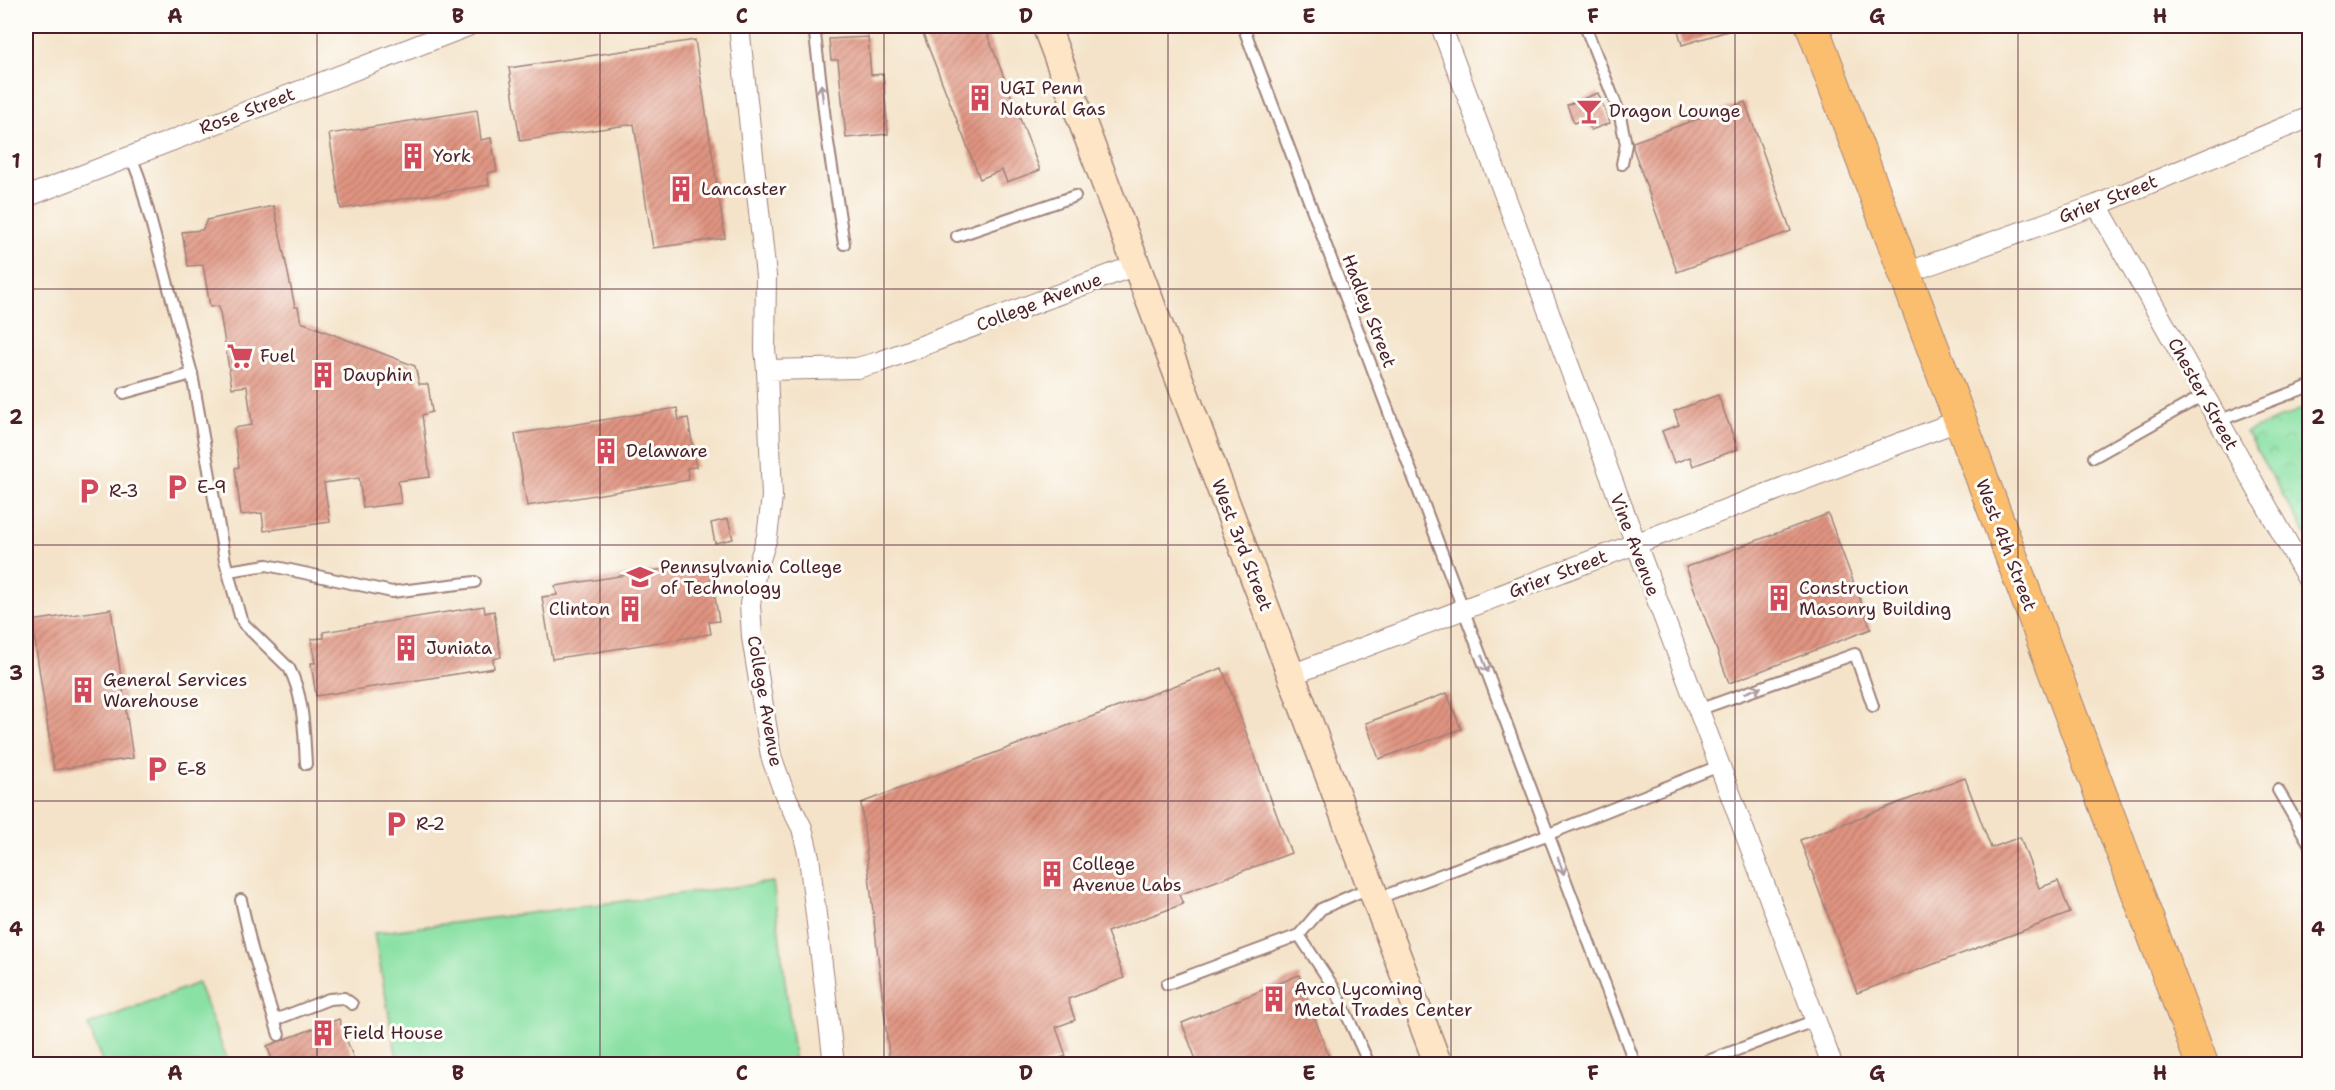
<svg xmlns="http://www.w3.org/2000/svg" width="2335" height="1090" font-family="'Shantell Sans',sans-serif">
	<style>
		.park { fill: url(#park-crowns); stroke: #6a8068; stroke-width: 1.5 }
		.pitch { fill: #8ae1a4; stroke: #6a8068; stroke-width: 1.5 }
		.building { fill: url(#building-hatch) }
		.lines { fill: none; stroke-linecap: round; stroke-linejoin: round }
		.service-casing { stroke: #9f817a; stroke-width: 14 }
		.minor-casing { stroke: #9f817a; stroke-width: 22 }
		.secondary-casing { stroke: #9f817a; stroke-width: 30 }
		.primary-casing { stroke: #9f817a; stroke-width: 34 }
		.service { stroke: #fff; stroke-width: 10 }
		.minor { stroke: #fff; stroke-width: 20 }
		.secondary { stroke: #fde5c5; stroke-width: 27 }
		.primary { stroke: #fbbd6e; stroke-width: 32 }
		.oneway { stroke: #ae9aa0 }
		.grid { fill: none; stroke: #4a1f2b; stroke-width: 1.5; stroke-opacity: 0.55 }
		.labels { text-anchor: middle; stroke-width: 6; stroke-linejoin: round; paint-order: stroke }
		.poi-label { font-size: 18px; fill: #4a1f2b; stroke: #fdfcf7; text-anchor: start }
		.street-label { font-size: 18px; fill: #4a1f2b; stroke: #fdfcf7 }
		.neatline { fill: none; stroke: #4a1f2b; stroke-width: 2 }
		.grid-label { font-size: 20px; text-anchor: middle; font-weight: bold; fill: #4a1f2b }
	</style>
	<defs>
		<pattern id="park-crowns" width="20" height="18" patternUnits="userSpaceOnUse" patternTransform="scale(1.5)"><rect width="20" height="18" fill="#8ae1a4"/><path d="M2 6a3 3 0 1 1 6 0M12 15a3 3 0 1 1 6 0" fill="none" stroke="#79c18d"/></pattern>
		<pattern id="building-hatch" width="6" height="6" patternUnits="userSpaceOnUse" patternTransform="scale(1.5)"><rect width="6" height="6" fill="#e09481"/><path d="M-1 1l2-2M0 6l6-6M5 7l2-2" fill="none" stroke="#b8786a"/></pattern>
	</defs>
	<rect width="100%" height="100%" fill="#fdfcf7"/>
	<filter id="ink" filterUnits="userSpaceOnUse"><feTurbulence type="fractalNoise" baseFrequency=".0167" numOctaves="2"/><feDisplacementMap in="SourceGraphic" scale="12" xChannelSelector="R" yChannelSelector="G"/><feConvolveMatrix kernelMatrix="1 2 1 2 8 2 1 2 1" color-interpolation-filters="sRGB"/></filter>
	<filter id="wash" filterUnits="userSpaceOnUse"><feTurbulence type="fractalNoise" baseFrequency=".008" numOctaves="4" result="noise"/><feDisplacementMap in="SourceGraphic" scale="24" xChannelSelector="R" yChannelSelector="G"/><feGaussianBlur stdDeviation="1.35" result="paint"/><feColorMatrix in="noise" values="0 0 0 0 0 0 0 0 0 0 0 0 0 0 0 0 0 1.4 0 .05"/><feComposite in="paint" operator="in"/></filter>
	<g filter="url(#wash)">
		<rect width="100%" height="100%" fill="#f4e3c9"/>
		<!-- park -->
		<path class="park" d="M 2309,406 L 2309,540 L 2246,432 Z"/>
		<!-- pitch -->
		<g class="pitch">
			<path d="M 773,882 L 795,1064 L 398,1064 L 374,933 Z"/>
			<path d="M 198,983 L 229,1064 L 103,1064 L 88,1025 Z"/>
		</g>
		<g id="blocks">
			<!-- building -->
			<g class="building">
				<path d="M 920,26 L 984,26 L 1040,170 L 1007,182 L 1002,170 L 980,179 Z"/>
				<path d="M 1677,26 L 1730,26 L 1731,30 L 1682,45 Z"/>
				<path d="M 868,37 L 871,75 L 883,74 L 888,134 L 846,138 L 838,60 L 831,60 L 829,39 Z"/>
				<path d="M 695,40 L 725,238 L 653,248 L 634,124 L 520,141 L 509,68 Z"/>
				<path d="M 1598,93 L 1610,123 L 1591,130 L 1586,118 L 1574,123 L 1567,105 Z"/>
				<path d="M 1745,102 L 1791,231 L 1677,272 L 1633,148 L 1633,142 Z"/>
				<path d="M 477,110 L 481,140 L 491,138 L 497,171 L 487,173 L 489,185 L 341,209 L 329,134 Z"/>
				<path d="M 274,206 L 295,307 L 298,307 L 301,322 L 415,366 L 419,384 L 428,384 L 432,412 L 422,415 L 430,477 L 398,481 L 401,503 L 363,508 L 359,478 L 324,483 L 330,522 L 264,531 L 262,513 L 241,515 L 235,468 L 239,467 L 234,428 L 252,425 L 247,386 L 232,388 L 219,306 L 210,307 L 203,265 L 188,266 L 182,232 L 202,230 L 207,220 Z"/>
				<path d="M 1718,395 L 1738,449 L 1693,466 L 1690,457 L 1674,463 L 1662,431 L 1679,425 L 1674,411 Z"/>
				<path d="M 677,408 L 679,420 L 688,418 L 696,467 L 687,468 L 689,480 L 527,506 L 515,434 Z"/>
				<path d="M 1828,514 L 1871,629 L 1729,683 L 1686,567 Z"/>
				<path d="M 728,519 L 733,539 L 715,543 L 711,523 Z"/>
				<path d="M 709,562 L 719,621 L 709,622 L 711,634 L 552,659 L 542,597 L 557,595 L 555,586 Z"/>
				<path d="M 484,606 L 485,613 L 494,611 L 501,657 L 493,659 L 494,668 L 316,696 L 311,663 L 315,663 L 311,639 L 324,638 L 323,632 Z"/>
				<path d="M 111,609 L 133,758 L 54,770 L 32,621 Z"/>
				<path d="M 1222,668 L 1291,853 L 1179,895 L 1183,904 L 1107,932 L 1124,978 L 1068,999 L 1075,1020 L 1056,1027 L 1066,1056 L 1042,1065 L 890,1065 L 861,803 Z"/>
				<path d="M 1447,693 L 1461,729 L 1379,759 L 1366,723 Z"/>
				<path d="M 1965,778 L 1991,848 L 2020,837 L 2039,888 L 2058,881 L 2070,913 L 1857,993 L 1800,840 Z"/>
				<path d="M 1299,975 L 1332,1065 L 1198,1065 L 1182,1023 Z"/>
				<path d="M 339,1019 L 356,1065 L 274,1065 L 267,1046 Z"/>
			</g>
		</g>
	</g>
	<g filter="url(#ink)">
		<use href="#blocks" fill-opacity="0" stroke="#9f817a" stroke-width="1.5"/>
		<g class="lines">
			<!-- service casing -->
			<g class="service-casing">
				<g id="service">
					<path d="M 814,26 L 827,136 L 844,244"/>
					<path d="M 1243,26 L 1635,1064"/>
					<path d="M 1585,26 L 1619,112 L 1626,144 L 1622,164"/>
					<path d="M 131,156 L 139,177 L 192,374 L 225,561 L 240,616 L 244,624 L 289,668 C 304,696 304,732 306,764"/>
					<path d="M 957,236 L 1075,196"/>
					<path d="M 124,393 L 192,374"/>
					<path d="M 2218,421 L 2310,386"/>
					<path d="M 2094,457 L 2204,395"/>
					<path d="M 228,571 L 267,565 L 392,592 L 475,582"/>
					<path d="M 1698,710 L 1855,654 L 1873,706"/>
					<path d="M 2278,790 L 2310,845"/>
					<path d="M 1376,899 L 1549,834 L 1719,766"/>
					<path d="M 241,900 L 252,949 L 279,1035"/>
					<path d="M 1299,935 L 1336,991 L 1369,1064"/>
					<path d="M 1167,984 L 1299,935 L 1321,909 L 1371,887"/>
					<path d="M 275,1020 L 329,999 L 344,998 L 352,1004"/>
					<path d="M 1700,1064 L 1816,1020"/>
				</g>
			</g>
			<!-- minor casing -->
			<g class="minor-casing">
				<g id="minor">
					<path d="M 739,26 L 766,276 L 765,349 L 767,370"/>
					<path d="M 1441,26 L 1832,1064"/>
					<path d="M 26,197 L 468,26"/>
					<path d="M 2097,205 L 2310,583"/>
					<path d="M 1903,274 L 2097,205 L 2310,117"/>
					<path d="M 1291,675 L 1958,421"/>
					<path d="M 834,1064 L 809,857 L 802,828 L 785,795 L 771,756 L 752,637 L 750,604 L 755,575 L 767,537 L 772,497 L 767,370 L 857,368 L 879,362 L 1136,265"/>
				</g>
			</g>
			<!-- secondary casing -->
			<g class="secondary-casing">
				<path id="secondary" d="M 1046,26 L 1438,1064"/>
			</g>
			<!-- primary casing -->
			<g class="primary-casing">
				<path id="primary" d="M 1812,26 L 2202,1064"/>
			</g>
			<!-- service -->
			<use href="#service" class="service"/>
			<!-- minor -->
			<use href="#minor" class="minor"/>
			<!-- secondary -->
			<use href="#secondary" class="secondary"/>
			<!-- primary -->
			<use href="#primary" class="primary"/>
		</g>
		<!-- one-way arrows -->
		<defs><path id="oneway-shaft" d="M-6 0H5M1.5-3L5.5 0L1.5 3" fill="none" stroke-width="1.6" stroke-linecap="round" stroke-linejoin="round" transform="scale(1.5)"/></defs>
		<g class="oneway">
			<use href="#oneway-shaft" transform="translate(822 93) rotate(-97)"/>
			<use href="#oneway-shaft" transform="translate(1485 664) rotate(69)"/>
			<use href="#oneway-shaft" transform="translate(1753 690) rotate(-20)"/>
			<use href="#oneway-shaft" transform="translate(1561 866) rotate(70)"/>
		</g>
	</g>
	<!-- grid -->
	<path class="grid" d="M 317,26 L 317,1064M 600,26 L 600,1064M 884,26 L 884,1064M 1168,26 L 1168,1064M 1451,26 L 1451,1064M 1735,26 L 1735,1064M 2018,26 L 2018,1064M 26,289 L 2310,289M 26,545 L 2310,545M 26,801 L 2310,801"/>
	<!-- icons -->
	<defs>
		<g id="building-bare" transform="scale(2.07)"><path d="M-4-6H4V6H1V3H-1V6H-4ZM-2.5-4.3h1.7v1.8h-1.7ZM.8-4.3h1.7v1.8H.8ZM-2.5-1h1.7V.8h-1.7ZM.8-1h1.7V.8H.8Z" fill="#d1495b" stroke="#fdfcf7" stroke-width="2.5" paint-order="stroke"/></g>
		<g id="bar-bare" transform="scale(2.07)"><path d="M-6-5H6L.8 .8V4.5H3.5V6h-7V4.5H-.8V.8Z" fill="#d1495b" stroke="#fdfcf7" stroke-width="2.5" paint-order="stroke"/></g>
		<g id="supermarket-bare" transform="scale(2.07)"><path d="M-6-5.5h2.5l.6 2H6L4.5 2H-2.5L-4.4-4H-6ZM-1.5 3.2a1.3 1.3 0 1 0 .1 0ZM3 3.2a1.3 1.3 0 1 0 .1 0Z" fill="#d1495b" stroke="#fdfcf7" stroke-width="2.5" paint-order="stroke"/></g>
		<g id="parking-bare" transform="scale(2.07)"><path d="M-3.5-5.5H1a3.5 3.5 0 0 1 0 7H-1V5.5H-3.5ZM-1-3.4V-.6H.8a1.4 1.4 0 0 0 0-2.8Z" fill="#d1495b" stroke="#fdfcf7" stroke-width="2.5" paint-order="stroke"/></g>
		<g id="university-bare" transform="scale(2.07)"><path d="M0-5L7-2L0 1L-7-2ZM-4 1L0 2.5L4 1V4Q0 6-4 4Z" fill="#d1495b" stroke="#fdfcf7" stroke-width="2.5" paint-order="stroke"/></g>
	</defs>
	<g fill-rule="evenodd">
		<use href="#building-bare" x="980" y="98"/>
		<use href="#bar-bare" x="1589" y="111"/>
		<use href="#building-bare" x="413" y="156"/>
		<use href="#building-bare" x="681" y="189"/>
		<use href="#supermarket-bare" x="240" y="356"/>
		<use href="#building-bare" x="323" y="375"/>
		<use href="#building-bare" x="606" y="451"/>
		<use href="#parking-bare" x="177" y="487"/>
		<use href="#parking-bare" x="89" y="491"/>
		<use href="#university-bare" x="640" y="577"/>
		<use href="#building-bare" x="1779" y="598"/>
		<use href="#building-bare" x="630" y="609"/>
		<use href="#building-bare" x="406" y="648"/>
		<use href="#building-bare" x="83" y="690"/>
		<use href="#parking-bare" x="157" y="769"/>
		<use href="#parking-bare" x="396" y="824"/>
		<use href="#building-bare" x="1052" y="874"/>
		<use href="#building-bare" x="1274" y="999"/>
		<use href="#building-bare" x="323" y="1033"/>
	</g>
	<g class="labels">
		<!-- poi labels -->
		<g class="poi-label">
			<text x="1000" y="94">UGI Penn<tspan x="1000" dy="21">Natural Gas</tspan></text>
			<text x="1609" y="117">Dragon Lounge</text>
			<text x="433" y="162">York</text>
			<text x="701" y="195">Lancaster</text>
			<text x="260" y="362">Fuel</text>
			<text x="343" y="381">Dauphin</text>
			<text x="626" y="457">Delaware</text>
			<text x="197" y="493">E-9</text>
			<text x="109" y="497">R-3</text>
			<text x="660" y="573">Pennsylvania College<tspan x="660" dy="21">of Technology</tspan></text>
			<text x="1799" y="594">Construction<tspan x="1799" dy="21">Masonry Building</tspan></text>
			<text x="610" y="615" text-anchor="end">Clinton</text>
			<text x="426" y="654">Juniata</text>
			<text x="103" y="686">General Services<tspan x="103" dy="21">Warehouse</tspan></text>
			<text x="177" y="775">E-8</text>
			<text x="416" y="830">R-2</text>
			<text x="1072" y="870">College<tspan x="1072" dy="21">Avenue Labs</tspan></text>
			<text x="1294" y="995">Avco Lycoming<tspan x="1294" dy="21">Metal Trades Center</tspan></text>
			<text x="343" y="1039">Field House</text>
		</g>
		<!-- street labels -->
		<g class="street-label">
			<text transform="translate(247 111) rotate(-21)" y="6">Rose Street</text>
			<text transform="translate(2108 199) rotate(-21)" y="6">Grier Street</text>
			<text transform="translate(1039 302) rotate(-21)" y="6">College Avenue</text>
			<text transform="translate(1369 311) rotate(69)" y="6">Hadley Street</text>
			<text transform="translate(2203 394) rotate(61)" y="6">Chester Street</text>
			<text transform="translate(1242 545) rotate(69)" y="6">West 3rd Street</text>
			<text transform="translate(1635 545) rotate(69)" y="6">Vine Avenue</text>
			<text transform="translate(2006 545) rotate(69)" y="6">West 4th Street</text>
			<text transform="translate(1558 574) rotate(-21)" y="6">Grier Street</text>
			<text transform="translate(765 701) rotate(80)" y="6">College Avenue</text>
		</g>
	</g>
	<!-- margin -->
	<rect width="2335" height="1090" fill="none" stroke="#fdfcf7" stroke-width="66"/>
	<rect x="33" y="33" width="2269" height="1024" class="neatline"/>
	<g class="grid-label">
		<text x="175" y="23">A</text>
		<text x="458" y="23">B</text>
		<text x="742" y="23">C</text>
		<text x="1026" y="23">D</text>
		<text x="1309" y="23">E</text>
		<text x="1593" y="23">F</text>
		<text x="1877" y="23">G</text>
		<text x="2160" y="23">H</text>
		<text x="16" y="168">1</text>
		<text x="2318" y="168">1</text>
		<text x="16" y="424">2</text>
		<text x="2318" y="424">2</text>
		<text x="16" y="680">3</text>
		<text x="2318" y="680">3</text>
		<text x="16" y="936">4</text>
		<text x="2318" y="936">4</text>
		<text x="175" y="1080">A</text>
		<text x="458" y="1080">B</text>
		<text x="742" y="1080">C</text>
		<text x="1026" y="1080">D</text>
		<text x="1309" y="1080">E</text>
		<text x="1593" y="1080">F</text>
		<text x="1877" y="1080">G</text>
		<text x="2160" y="1080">H</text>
	</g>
</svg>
